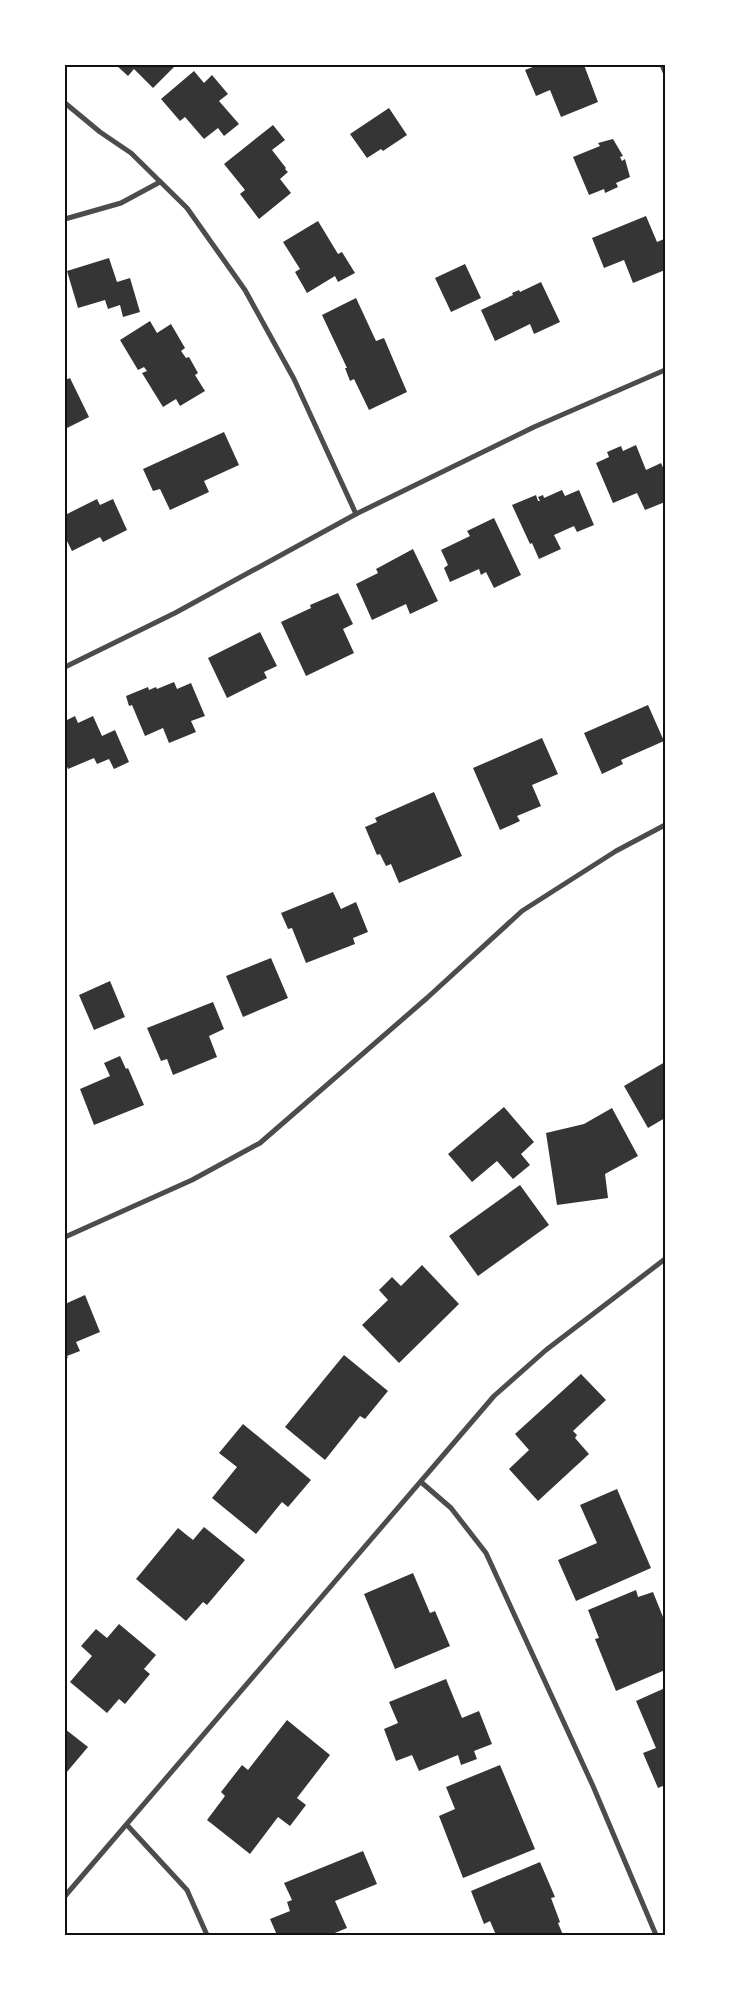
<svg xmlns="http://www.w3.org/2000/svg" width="730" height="2000" font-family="Spectral,serif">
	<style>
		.building { fill: #353535 }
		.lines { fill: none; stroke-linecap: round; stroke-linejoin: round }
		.minor { stroke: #4c4c4c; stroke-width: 5 }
		.neatline { fill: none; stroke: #111; stroke-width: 2 }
	</style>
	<rect width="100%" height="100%" fill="#fff"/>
	<!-- building -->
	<g class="building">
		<path d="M 116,65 L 176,65 L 153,88 L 134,69 L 128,76 Z"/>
		<path d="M 538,65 L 584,65 L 598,102 L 561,117 L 550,90 L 536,96 L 525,70 Z"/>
		<path d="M 194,71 L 204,83 L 212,75 L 228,94 L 219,101 L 239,124 L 224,136 L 218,128 L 204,139 L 185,117 L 180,121 L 161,99 Z"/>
		<path d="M 389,108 L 407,135 L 383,151 L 381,149 L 367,158 L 350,134 Z"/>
		<path d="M 273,125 L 285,140 L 272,150 L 286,168 L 285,169 L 288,172 L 280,179 L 291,193 L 259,219 L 240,194 L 245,190 L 224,164 Z"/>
		<path d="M 613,139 L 623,156 L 620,157 L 622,161 L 625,159 L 630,177 L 616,183 L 618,187 L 605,193 L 604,189 L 589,195 L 573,157 L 600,146 L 598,143 Z"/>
		<path d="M 646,216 L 657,242 L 664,239 L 665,241 L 665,255 L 663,256 L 665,270 L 633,283 L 624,260 L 604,268 L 592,238 Z"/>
		<path d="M 318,221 L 338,254 L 342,252 L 355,273 L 338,282 L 335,276 L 307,293 L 295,272 L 300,269 L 283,242 Z"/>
		<path d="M 109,258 L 117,282 L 130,278 L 140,312 L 123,317 L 120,305 L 108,309 L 105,300 L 78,308 L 67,271 Z"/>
		<path d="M 465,264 L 481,298 L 451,312 L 435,278 Z"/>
		<path d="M 541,282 L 560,322 L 534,334 L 530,324 L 495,341 L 481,310 L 513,295 L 512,293 L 519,290 L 520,292 Z"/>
		<path d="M 356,298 L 376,341 L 384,338 L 407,392 L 369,410 L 354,379 L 350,381 L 345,368 L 347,368 L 322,315 Z"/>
		<path d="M 150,321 L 157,333 L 171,324 L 185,348 L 181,351 L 186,358 L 189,357 L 198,373 L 195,375 L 205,391 L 180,406 L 176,399 L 163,407 L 142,373 L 147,371 L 144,367 L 138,370 L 120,340 Z"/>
		<path d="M 70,378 L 89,417 L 65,429 L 65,380 Z"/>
		<path d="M 224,432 L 239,465 L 204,481 L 209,492 L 170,510 L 160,489 L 153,491 L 143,469 Z"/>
		<path d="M 636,445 L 646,470 L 661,463 L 665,472 L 665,502 L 645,510 L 637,493 L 613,503 L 596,463 L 609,457 L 607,452 L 621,446 L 623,451 Z"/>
		<path d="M 562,490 L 565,496 L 579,490 L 594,525 L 577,532 L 574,526 L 554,535 L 561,549 L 539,559 L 532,543 L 530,544 L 512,505 L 536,495 L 538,501 L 540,501 L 538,497 L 543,495 L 544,498 Z"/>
		<path d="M 97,499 L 100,505 L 113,499 L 127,530 L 103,542 L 100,537 L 72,551 L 65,537 L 65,515 Z"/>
		<path d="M 494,518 L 521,575 L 494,588 L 486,572 L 481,575 L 479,569 L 450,582 L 444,568 L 448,565 L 441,550 L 470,536 L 467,531 Z"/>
		<path d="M 413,549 L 438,601 L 410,614 L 406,604 L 372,620 L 356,584 L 378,573 L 376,569 Z"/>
		<path d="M 338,593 L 353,624 L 343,629 L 354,653 L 306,676 L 281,622 L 311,608 L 310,605 Z"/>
		<path d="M 260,632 L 277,666 L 264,672 L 267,678 L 227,698 L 208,658 Z"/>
		<path d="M 174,682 L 177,689 L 191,683 L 205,716 L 191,721 L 196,732 L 169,743 L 163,728 L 145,736 L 132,705 L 129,706 L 126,696 L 148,687 L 150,693 L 149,690 L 156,687 L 157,689 Z"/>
		<path d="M 648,705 L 664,741 L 621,760 L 623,764 L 602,774 L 584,733 Z"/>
		<path d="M 75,716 L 78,723 L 93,716 L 102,736 L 115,730 L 129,762 L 114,769 L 109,759 L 97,764 L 94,758 L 68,769 L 65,762 L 65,721 Z"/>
		<path d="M 542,738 L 558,774 L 532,785 L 541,806 L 517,816 L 520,821 L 500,830 L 473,768 Z"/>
		<path d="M 434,792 L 462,856 L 399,883 L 391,864 L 386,866 L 380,854 L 377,855 L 365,827 L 377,822 L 375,818 Z"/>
		<path d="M 333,892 L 341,909 L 356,902 L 368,932 L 353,938 L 355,944 L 306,963 L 292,928 L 288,929 L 281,913 Z"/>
		<path d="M 271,958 L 288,998 L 243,1017 L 226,976 Z"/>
		<path d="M 110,981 L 125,1017 L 94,1030 L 79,995 Z"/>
		<path d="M 213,1002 L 224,1029 L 209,1036 L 217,1057 L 173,1075 L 167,1059 L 161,1061 L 147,1028 Z"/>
		<path d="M 120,1056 L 126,1069 L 128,1068 L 144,1105 L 94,1125 L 80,1089 L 110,1076 L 104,1063 Z"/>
		<path d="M 665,1062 L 665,1118 L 648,1128 L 624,1086 Z"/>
		<path d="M 504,1107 L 534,1142 L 521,1154 L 530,1165 L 513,1179 L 497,1161 L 472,1182 L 448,1154 Z"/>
		<path d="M 612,1108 L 638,1156 L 605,1174 L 608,1198 L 557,1205 L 546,1133 L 584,1124 Z"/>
		<path d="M 520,1185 L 549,1225 L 478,1276 L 449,1236 Z"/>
		<path d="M 422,1265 L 459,1304 L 399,1363 L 362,1325 L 388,1300 L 379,1290 L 392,1277 L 401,1286 Z"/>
		<path d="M 85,1295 L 100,1332 L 76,1342 L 80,1351 L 67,1356 L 68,1358 L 65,1359 L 65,1304 Z"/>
		<path d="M 344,1355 L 388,1391 L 365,1419 L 360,1416 L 325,1460 L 285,1427 Z"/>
		<path d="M 581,1374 L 606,1400 L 573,1431 L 577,1435 L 575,1438 L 589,1454 L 538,1501 L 509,1469 L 529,1450 L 515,1434 Z"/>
		<path d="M 243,1424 L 311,1480 L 288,1507 L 282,1502 L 256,1534 L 212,1498 L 237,1467 L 219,1453 Z"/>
		<path d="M 617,1489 L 651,1568 L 576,1601 L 558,1560 L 597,1543 L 580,1505 Z"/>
		<path d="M 204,1527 L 245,1560 L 207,1605 L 203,1602 L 186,1621 L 136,1579 L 178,1528 L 193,1540 Z"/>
		<path d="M 413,1573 L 430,1613 L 435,1611 L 450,1646 L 395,1669 L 364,1594 Z"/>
		<path d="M 636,1590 L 638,1597 L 653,1592 L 665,1622 L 665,1670 L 616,1691 L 595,1639 L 599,1638 L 588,1610 Z"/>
		<path d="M 119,1624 L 156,1655 L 144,1669 L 150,1674 L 125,1704 L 119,1699 L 107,1713 L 70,1682 L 92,1656 L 81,1646 L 96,1629 L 107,1638 Z"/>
		<path d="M 446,1679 L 462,1718 L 479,1711 L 492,1744 L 474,1751 L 477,1759 L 461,1765 L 458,1755 L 419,1771 L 412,1755 L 396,1761 L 384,1729 L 398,1723 L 389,1702 Z"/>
		<path d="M 665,1688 L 665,1785 L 658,1788 L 643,1753 L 656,1748 L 636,1701 Z"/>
		<path d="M 287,1720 L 330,1755 L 297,1798 L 306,1805 L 290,1826 L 278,1817 L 250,1854 L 207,1820 L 225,1796 L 221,1792 L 242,1765 L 248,1770 Z"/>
		<path d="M 65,1729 L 88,1747 L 66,1773 L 65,1772 Z"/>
		<path d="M 500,1765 L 535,1849 L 463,1878 L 439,1816 L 455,1809 L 446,1787 Z"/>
		<path d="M 363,1851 L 377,1884 L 335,1901 L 347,1928 L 330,1935 L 277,1935 L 270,1919 L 290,1911 L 287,1902 L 292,1900 L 284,1883 Z"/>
		<path d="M 540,1862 L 555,1897 L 551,1898 L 560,1922 L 558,1923 L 563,1935 L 496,1935 L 490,1921 L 484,1924 L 471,1891 Z"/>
	</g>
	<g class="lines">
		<!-- minor -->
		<g class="minor">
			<path d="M 662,65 L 665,72"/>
			<path d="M 65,103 L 100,132 L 131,153 L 187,208 L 245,290 L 294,379 L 356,514"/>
			<path d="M 65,219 L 121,203 L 160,182"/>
			<path d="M 65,667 L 175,613 L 356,514 L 534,427 L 665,370"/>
			<path d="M 65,1237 L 192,1180 L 260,1143 L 427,998 L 522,911 L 616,851 L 665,825"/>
			<path d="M 421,1482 L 451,1508 L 486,1553 L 593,1786 L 656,1935"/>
			<path d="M 127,1825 L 187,1890 L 207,1935"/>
			<path d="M 65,1896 L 494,1396 L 546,1350 L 665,1259"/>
		</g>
	</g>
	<!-- border -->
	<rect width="730" height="2000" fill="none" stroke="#ffffff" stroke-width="132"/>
	<rect x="66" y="66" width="598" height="1868" class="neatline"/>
</svg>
